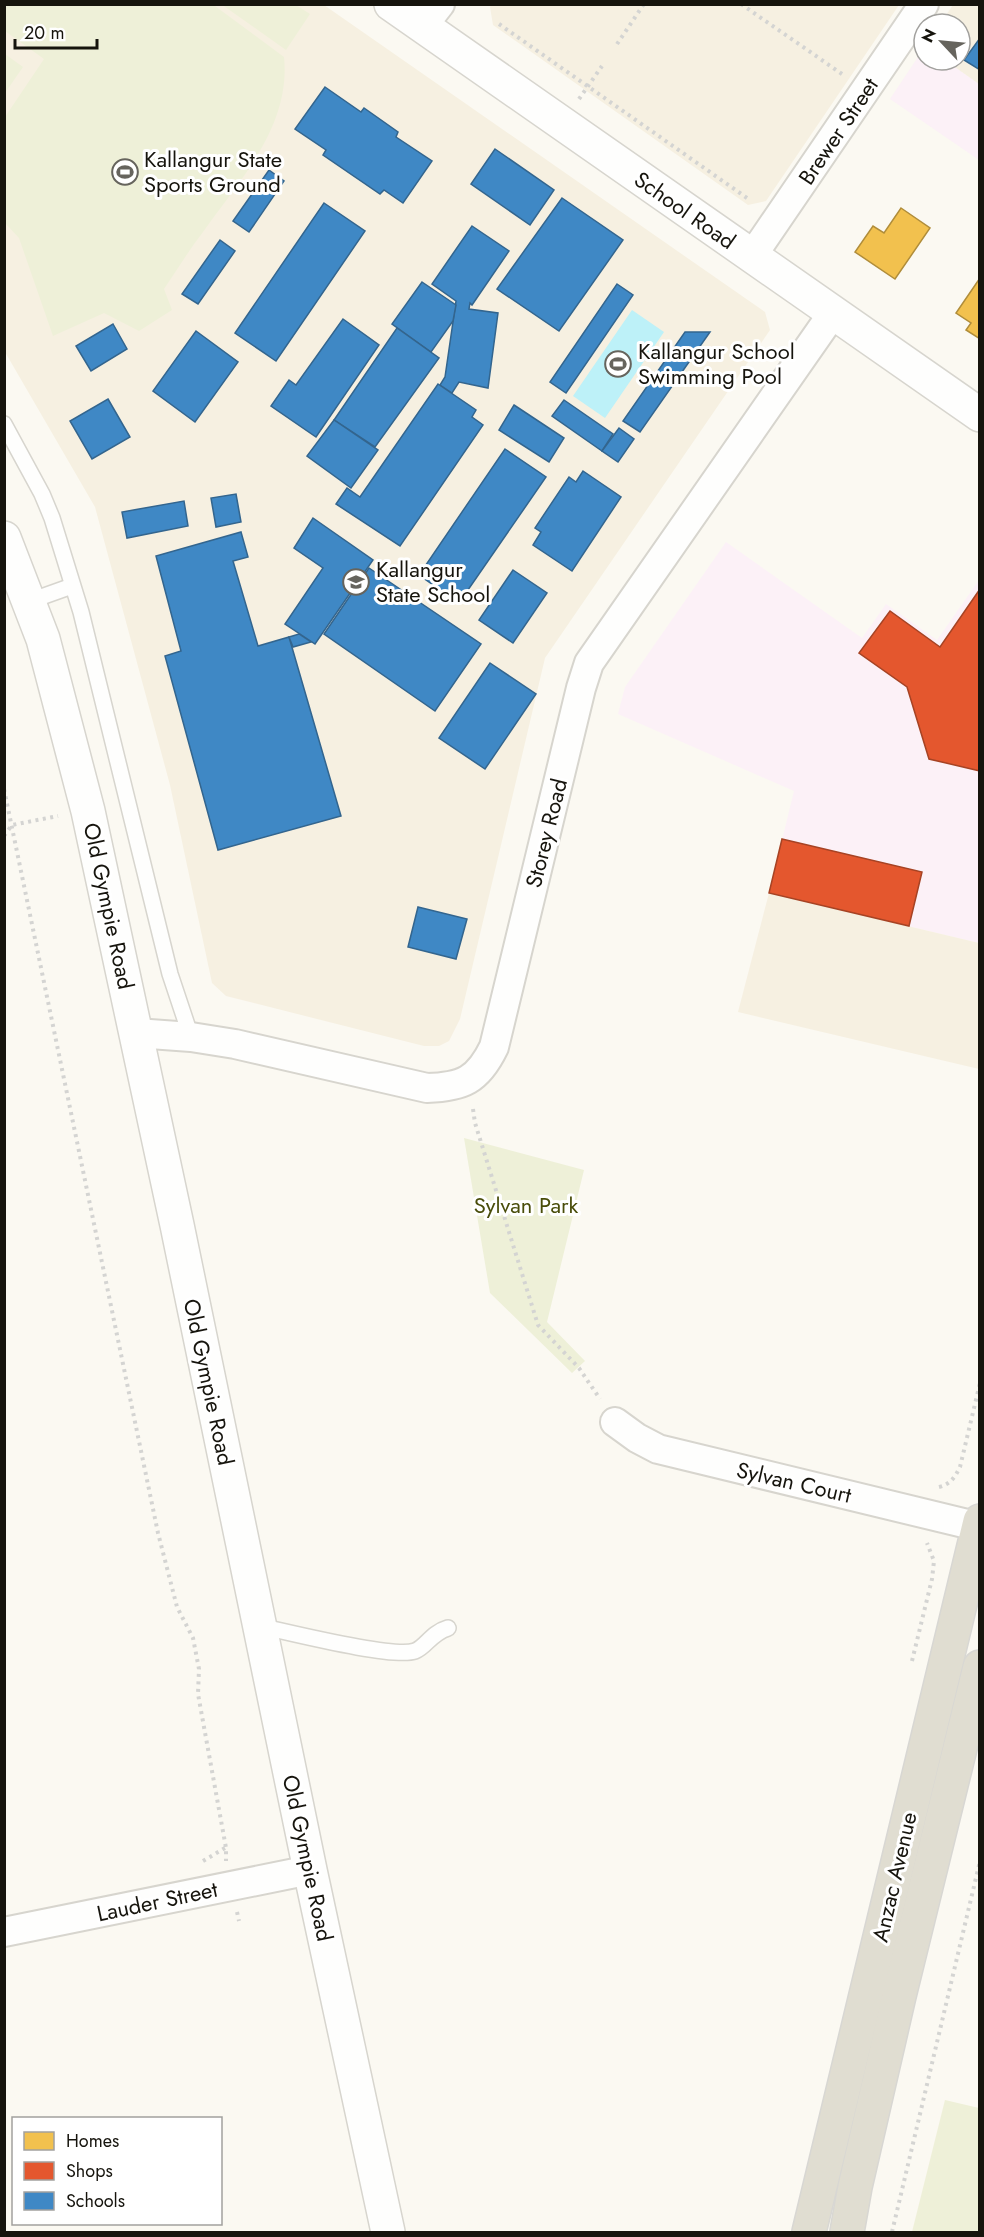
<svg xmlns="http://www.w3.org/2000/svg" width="984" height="2237" font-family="Jost,sans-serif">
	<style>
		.commercial { fill: #fcf1f7 }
		.education { fill: #f6f0e1 }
		.green { fill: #eef0d8 }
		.water { fill: #bdf1f8 }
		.homes { fill: #f2c14e; stroke: #b08d3a; stroke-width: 1.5 }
		.shops { fill: #e4572e; stroke: #a64324; stroke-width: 1.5 }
		.schools { fill: #3f88c5; stroke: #33658e; stroke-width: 1.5 }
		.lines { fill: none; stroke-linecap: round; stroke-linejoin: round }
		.service-casing { stroke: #d7d5ce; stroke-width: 18 }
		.minor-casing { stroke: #d7d5ce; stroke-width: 32 }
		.tertiary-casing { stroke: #d7d5ce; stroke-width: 36 }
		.secondary-casing { stroke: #d7d5ce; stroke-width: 36 }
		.trunk-casing { stroke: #d8d7d3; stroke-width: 36 }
		.path { stroke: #d4d4d2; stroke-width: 4; stroke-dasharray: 3 4.5; stroke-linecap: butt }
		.service { stroke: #fefefd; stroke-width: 15 }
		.minor { stroke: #fefefd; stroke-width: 28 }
		.tertiary { stroke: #fefefd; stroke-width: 33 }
		.secondary { stroke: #fefefd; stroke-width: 33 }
		.trunk { stroke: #e0ddd1; stroke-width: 33 }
		.labels { text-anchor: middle; stroke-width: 6; stroke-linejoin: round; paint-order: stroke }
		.street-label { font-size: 22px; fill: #16140d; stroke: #fff }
		.poi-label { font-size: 22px; fill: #16140d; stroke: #fff; text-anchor: start }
		.park-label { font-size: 22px; fill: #494d0a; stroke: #fff }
	</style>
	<rect width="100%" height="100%" fill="#fbf9f2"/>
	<!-- commercial -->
	<g class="commercial">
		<path d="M 924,48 L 924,60 L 945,60 L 979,84 L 979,160 L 890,99 Z"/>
		<path d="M 726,542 L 862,638 L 886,604 L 937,640 L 979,580 L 979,943 L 769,893 L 794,791 L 618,714 L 625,687 Z"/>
	</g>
	<!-- education -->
	<g class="education">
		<path d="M 4,5 L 324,5 L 765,312 L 770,330 L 545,658 L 460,1019 L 449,1041 L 439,1046 L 424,1046 L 226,996 L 212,983 L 170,785 L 95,507 L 5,352 Z"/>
		<path d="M 491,5 L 491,4 L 899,5 L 766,201 L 748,205 L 493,25 L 490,7 Z"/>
		<path d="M 953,5 L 979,5 L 979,84 L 945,60 L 960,60 L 960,24 L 940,24 Z"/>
		<path d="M 769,893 L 979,943 L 979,1069 L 738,1012 Z"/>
	</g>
	<!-- green -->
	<g class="green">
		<path d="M 5,4 L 215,5 L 215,6 L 284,57 C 291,126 240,180 203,232 C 189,250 177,270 164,289 L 172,310 L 139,331 L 104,313 L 53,336 L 19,238 L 5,223 L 5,117 L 44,59 L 5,31 Z"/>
		<path d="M 221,4 L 296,5 L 310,14 L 286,50 Z"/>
		<path d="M 5,54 L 23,67 L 5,93 Z"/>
		<path d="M 464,1138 L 584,1170 L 547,1322 L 585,1361 L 572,1373 L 490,1293 Z"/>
		<path d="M 945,2100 L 979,2108 L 979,2232 L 912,2232 Z"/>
	</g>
	<!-- water -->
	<path class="water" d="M 632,310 L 664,332 L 605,418 L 573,396 Z"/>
	<!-- homes -->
	<g class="homes">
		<path d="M 901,208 L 930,228 L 895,279 L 855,252 L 873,226 L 884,233 Z"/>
		<path d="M 980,278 L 980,339 L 966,330 L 971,323 L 956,313 Z"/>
	</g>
	<!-- shops -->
	<g class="shops">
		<path d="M 980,589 L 980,771 L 929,759 L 907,687 L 859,653 L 890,611 L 940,647 Z"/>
		<path d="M 782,839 L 922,872 L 909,926 L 769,893 Z"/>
	</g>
	<!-- schools -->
	<g class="schools">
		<path d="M 980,38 L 980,70 L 964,60 Z"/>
		<path d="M 325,87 L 361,112 L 364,108 L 398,132 L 396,137 L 432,161 L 403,203 L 384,190 L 380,194 L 323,155 L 326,150 L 295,129 Z"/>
		<path d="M 495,149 L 554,190 L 530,225 L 471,184 Z"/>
		<path d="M 269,170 L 284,181 L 249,232 L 233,221 Z"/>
		<path d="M 562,198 L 623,240 L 559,331 L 497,289 Z"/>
		<path d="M 324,203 L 365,231 L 276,361 L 235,333 Z"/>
		<path d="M 472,226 L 509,251 L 472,305 L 470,303 L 469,309 L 498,313 L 488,388 L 459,382 L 452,393 L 440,385 L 445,377 L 456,301 L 432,284 Z"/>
		<path d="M 220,240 L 235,251 L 198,304 L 182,294 Z"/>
		<path d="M 422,282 L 456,305 L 453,321 L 431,352 L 392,324 Z"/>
		<path d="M 617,284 L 633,295 L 566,393 L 550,382 Z"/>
		<path d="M 343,319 L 379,345 L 316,437 L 271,406 L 289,380 L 296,385 Z"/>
		<path d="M 113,324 L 127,349 L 91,371 L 76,346 Z"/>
		<path d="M 397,328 L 439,358 L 375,447 L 334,420 Z"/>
		<path d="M 196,331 L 238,362 L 195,422 L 153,391 Z"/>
		<path d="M 685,332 L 710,332 L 640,432 L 623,421 Z"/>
		<path d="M 438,384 L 476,410 L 472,417 L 483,425 L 400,546 L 336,504 L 347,488 L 360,497 Z"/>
		<path d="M 108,399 L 130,437 L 92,459 L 70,421 Z"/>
		<path d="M 564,400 L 613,434 L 602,451 L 552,416 Z"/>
		<path d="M 514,405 L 564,438 L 549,462 L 499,430 Z"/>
		<path d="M 334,420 L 378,450 L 351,488 L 307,456 Z"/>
		<path d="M 619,428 L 634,439 L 618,462 L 602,451 Z"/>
		<path d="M 505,449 L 546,477 L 459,603 L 419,575 Z"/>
		<path d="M 583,471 L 621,497 L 572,571 L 533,545 L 541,532 L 535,528 L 569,477 L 576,482 Z"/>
		<path d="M 236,494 L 241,522 L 216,527 L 211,498 Z"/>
		<path d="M 184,501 L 188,526 L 127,538 L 122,512 Z"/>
		<path d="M 313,518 L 373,560 L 315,644 L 285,624 L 323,568 L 294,548 Z"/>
		<path d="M 241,532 L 248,557 L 233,561 L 258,646 L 289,637 L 341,816 L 218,850 L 165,656 L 181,651 L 156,556 Z"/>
		<path d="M 369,568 L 481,644 L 435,711 L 324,634 Z"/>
		<path d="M 513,570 L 547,593 L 513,643 L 479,620 Z"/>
		<path d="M 299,634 L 311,642 L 293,647 L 289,637 Z"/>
		<path d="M 490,663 L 536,694 L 485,769 L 439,738 Z"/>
		<path d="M 418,907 L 467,919 L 456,959 L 408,947 Z"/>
	</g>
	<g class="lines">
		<!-- service casing -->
		<g class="service-casing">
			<g id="service">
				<path d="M 4,424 L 42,494 L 52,518 L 81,612 L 170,974 L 191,1037"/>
				<path d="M 30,601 L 72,586"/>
				<path d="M 259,1626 C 288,1632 393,1659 415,1651 C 426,1647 431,1633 448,1628"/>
			</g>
		</g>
		<!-- minor casing -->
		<g class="minor-casing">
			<g id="minor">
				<path d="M 422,27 L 440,4"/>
				<path d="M 752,256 L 924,4"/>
				<path d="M 136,1033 L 191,1037 L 235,1044 L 427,1088 C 463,1087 478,1080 494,1047 L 581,688 L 589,663 L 833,313"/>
				<path d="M 615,1422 L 637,1438 L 658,1449 L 980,1527"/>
				<path d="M 4,1932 L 310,1870"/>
			</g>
		</g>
		<!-- tertiary casing -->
		<g class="tertiary-casing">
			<path id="tertiary" d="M 391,4 L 980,415"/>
		</g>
		<!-- secondary casing -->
		<g class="secondary-casing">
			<path id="secondary" d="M 4,538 L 43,639 L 88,811 L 177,1225 L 310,1870 L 388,2232"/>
		</g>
		<!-- trunk casing -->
		<g class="trunk-casing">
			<g id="trunk">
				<path d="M 809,2232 L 980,1521"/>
				<path d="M 847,2232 L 855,2187 L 899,1996 L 980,1667"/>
			</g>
		</g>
		<!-- path -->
		<g class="path">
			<path d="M 741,4 L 842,74"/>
			<path d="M 499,24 L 747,198"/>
			<path d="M 617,44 L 644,4"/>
			<path d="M 579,99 L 602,66"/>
			<path d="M 4,789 L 158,1533 L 177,1607 L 193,1638 L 199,1669 L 198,1694 L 226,1848 L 226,1861"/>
			<path d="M 4,836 L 12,825 L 58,816"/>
			<path d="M 473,1109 L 475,1123 L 538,1325 L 579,1368 L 600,1399"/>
			<path d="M 939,1487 C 951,1484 955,1477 960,1467 L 980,1383"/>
			<path d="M 912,1661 L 932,1579 L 934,1561 L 927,1543"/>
			<path d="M 203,1861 L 225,1848"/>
			<path d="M 237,1912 L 239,1921"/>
			<path d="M 892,2232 L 980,1861"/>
		</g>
		<!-- service -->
		<use href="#service" class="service"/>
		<!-- minor -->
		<use href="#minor" class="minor"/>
		<!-- tertiary -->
		<use href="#tertiary" class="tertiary"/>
		<!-- secondary -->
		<use href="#secondary" class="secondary"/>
		<!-- trunk -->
		<use href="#trunk" class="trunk"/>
	</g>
	<!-- icons -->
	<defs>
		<g id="stadium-ring" transform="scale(1.35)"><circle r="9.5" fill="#fff" stroke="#66645d" stroke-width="1.5"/><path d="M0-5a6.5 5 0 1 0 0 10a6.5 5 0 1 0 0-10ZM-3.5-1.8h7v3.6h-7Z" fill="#66645d"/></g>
		<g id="school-ring" transform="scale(1.35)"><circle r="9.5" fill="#fff" stroke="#66645d" stroke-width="1.5"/><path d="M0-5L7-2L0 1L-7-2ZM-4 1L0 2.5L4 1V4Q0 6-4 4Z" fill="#66645d"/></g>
	</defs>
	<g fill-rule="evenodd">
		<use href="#stadium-ring" x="125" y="172"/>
		<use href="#stadium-ring" x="618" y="364"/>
		<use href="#school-ring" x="356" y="582"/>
	</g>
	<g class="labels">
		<!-- street labels -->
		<g class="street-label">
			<text transform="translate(838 131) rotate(-56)" y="8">Brewer Street</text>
			<text transform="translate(685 210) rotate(35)" y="8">School Road</text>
			<text transform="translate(546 833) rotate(-76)" y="8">Storey Road</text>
			<text transform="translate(109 906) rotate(78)" y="8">Old Gympie Road</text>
			<text transform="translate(209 1382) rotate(78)" y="8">Old Gympie Road</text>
			<text transform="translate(794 1482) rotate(13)" y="8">Sylvan Court</text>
			<text transform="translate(308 1858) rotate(78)" y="8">Old Gympie Road</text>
			<text transform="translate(894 1877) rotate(-77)" y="8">Anzac Avenue</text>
			<text transform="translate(157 1901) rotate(-12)" y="8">Lauder Street</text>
		</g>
		<!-- poi labels -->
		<g class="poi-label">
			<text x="144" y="167">Kallangur State<tspan x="144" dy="25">Sports Ground</tspan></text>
			<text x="638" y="359">Kallangur School<tspan x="638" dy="25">Swimming Pool</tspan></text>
			<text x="376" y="577">Kallangur<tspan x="376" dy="25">State School</tspan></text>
		</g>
		<!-- park labels -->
		<g class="park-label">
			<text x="526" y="1213">Sylvan Park</text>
		</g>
	</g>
	<!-- border -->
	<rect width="984" height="2237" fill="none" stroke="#16140d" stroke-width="12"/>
	<!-- legend -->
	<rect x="12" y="2117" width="210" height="108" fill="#ffffff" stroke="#a2a19e" stroke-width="1.5"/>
	<rect x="24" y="2132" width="30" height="18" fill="#f2c14e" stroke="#a2a19e" stroke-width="1.5"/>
	<text x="66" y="2147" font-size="18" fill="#16140d">Homes</text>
	<rect x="24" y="2162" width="30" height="18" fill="#e4572e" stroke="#a2a19e" stroke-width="1.5"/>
	<text x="66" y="2177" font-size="18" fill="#16140d">Shops</text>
	<rect x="24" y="2192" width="30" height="18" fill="#3f88c5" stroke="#a2a19e" stroke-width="1.5"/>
	<text x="66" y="2207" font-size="18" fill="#16140d">Schools</text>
	<!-- north arrow -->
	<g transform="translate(942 42) rotate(296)"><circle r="28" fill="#ffffff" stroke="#a2a19e" stroke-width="1.5"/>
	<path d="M0-4.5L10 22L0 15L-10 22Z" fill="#66645d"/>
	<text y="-9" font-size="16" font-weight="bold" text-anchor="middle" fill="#16140d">N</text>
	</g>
	<!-- scale -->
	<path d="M15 39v9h82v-9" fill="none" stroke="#16140d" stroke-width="3"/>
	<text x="24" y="39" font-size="18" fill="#16140d" stroke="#ffffff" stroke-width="4.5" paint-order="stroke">20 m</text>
</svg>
